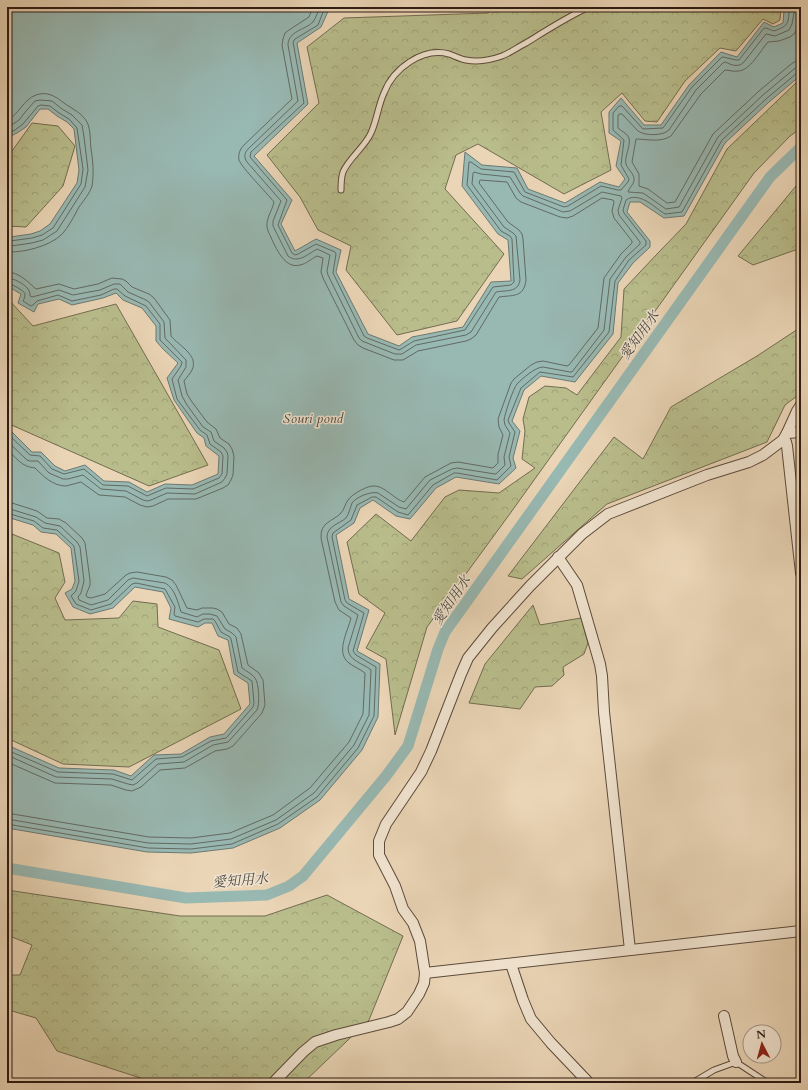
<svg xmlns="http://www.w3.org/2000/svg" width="808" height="1090" font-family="Cardo,'Noto Serif JP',serif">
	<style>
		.forest { fill: url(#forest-crowns); stroke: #736c50 }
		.water { fill: #98b8b2; stroke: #6d7973 }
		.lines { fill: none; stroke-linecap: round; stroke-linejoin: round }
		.shore { stroke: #626a63; stroke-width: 1 }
		.canal { stroke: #98b8b2; stroke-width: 11 }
		.lane-casing { stroke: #5c4a3c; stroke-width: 7 }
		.street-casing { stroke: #5c4a3c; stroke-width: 12 }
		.lane { stroke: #f1e4d0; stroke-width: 5 }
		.street { stroke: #f1e4d0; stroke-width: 10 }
		.labels { text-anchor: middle; stroke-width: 3; stroke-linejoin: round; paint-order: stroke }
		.water-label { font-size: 14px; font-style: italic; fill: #4d4a43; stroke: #f1e4d0 }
	</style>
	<defs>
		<pattern id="forest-crowns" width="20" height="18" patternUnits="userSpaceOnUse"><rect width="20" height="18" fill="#b9bd8c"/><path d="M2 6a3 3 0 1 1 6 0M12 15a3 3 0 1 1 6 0" fill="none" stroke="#9fa278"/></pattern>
	</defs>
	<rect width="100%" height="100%" fill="#ead5b6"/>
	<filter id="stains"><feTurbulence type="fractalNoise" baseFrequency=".005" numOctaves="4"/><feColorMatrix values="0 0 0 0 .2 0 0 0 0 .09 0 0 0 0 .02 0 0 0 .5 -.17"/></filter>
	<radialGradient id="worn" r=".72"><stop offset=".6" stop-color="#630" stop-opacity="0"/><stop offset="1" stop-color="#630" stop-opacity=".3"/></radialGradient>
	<!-- forest -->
	<g class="forest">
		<path d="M 493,7 L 781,7 L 780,20 L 773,24 L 763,19 L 736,51 L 720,48 L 685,81 L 657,122 L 645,121 L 622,93 L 601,112 L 611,170 L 564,194 L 478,144 L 456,155 L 445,189 L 504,254 L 457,321 L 397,335 L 346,270 L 351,246 L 318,230 L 300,197 L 267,155 L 319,103 L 307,47 L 344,18 L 488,13 Z"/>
		<path d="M 801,78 L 801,128 L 790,136 L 754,173 L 509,515 L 427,627 L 395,735 L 386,659 L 366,648 L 385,613 L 359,594 L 347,542 L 376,514 L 411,541 L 445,497 L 459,490 L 499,493 L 535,468 L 522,459 L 525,431 L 523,419 L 529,397 L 545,386 L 566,388 L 577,395 L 621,337 L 624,289 L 658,253 L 686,224 L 727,149 Z"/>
		<path d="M 32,123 L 58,126 L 75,146 L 63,186 L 26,227 L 7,226 L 7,158 Z"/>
		<path d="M 801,180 L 801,248 L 753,265 L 738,256 Z"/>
		<path d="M 7,298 L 33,326 L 116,304 L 208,465 L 149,486 L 7,423 Z"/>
		<path d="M 801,327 L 801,393 L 785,405 L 767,442 L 607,504 L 522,579 L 508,576 L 614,437 L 643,459 L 671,407 L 757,356 Z"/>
		<path d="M 7,532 L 59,553 L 65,582 L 55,598 L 65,620 L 119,618 L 133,601 L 157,604 L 158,627 L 219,650 L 241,709 L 129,767 L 63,764 L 7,738 Z"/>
		<path d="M 533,605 L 540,625 L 581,618 L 588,643 L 584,654 L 563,667 L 564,675 L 552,686 L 535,687 L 520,709 L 469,703 L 485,664 Z"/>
		<path d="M 7,890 L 180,916 L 265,916 L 327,895 L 403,936 L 369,1020 L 303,1083 L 156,1083 L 57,1051 L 36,1018 L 12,1011 L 7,1011 L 7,975 L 20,975 L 32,945 L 7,935 Z"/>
	</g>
	<!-- water -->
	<path class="water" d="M 7,7 L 330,7 L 321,27 L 297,43 L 308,104 L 254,156 L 292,200 L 281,224 L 295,251 L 316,239 L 341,250 L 336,272 L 368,334 L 399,346 L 412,337 L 463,327 L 491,282 L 511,281 L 508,240 L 498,234 L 462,186 L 465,152 L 482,165 L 517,168 L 528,189 L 565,203 L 600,182 L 619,187 L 625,179 L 616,166 L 621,141 L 609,133 L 609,112 L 621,98 L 644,125 L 661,125 L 689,85 L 721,52 L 737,57 L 764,22 L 774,27 L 783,23 L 784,10 L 787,7 L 801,7 L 801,75 L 769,102 L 725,143 L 684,216 L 664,218 L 640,202 L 630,202 L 627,212 L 650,241 L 650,247 L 633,263 L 618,283 L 613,334 L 575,382 L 541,376 L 524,390 L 512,421 L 520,431 L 513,458 L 516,468 L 499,484 L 456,477 L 436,488 L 410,519 L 396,516 L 373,500 L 360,508 L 354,523 L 336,535 L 349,599 L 369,610 L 357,651 L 380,664 L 378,717 L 362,750 L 320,800 L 280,828 L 233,848 L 191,853 L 147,852 L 7,828 L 7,745 L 59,768 L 114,770 L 131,776 L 154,755 L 181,754 L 210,737 L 224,734 L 250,704 L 248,683 L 234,674 L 228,640 L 218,636 L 212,623 L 205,623 L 198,627 L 169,619 L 171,608 L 163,592 L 135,587 L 113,608 L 90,614 L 73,607 L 65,593 L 72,589 L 75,581 L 71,548 L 56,534 L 41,532 L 33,525 L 7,517 L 7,432 L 11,431 L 32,452 L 41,452 L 55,466 L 65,471 L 85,465 L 104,481 L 129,482 L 147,492 L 165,484 L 192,485 L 218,474 L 219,456 L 206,446 L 204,438 L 197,433 L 174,400 L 167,378 L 178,363 L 163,349 L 156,341 L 156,326 L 142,308 L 123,300 L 116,293 L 103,298 L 72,305 L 59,299 L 38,304 L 34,312 L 18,303 L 21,294 L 7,286 L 7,236 L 10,237 L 31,234 L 40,231 L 50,224 L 77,183 L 79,170 L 74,129 L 67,122 L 57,116 L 48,109 L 40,109 L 26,127 L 17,133 L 7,138 Z"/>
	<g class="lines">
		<!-- shore -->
		<g class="shore">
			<path d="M 325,7 L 318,25 L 295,39 L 293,42 L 304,103 L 251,152 L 250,157 L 287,200 L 278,225 L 292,253 L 295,255 L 298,254 L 316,244 L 335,252 L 336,254 L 333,273 L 364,336 L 367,338 L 399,350 L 401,349 L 414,341 L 465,330 L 493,287 L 511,285 L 514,282 L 512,239 L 510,236 L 501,231 L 467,185 L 469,162 L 471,162 L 481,169 L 514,172 L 525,192 L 564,207 L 568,206 L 601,186 L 618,190 L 621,190 L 628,182 L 629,179 L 621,165 L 624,140 L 613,130 L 613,113 L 619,106 L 622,106 L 643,129 L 663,128 L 692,87 L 722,57 L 723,57 L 736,60 L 739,60 L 764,28 L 766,28 L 774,31 C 791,25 787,23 790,7"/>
			<path d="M 795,7 L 792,24 L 789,30 L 775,36 L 766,34 L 744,62 C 738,68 732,65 725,62 L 723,63 L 696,90 L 669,130 C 663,136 645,136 638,131 L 622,114 L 619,114 L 618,116 L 618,128 C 621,131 627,133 629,138 C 631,146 624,157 626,164 C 628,170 635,174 634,181 C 633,185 629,188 628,192 L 643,193 L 666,209 L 679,207 L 718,137 L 763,95 L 794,69 L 797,67 L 801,67"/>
			<path d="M 801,7 L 798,26 L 795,33 L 790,37 L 779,41 L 768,42 C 760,51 750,71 738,71 C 733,72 729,70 725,70 L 701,94 L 671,136 C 660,143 647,139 636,139 L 632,162 L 639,174 L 639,186 L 648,189 L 667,203 L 675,202 L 713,134 L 759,91 L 790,65 L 794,62 L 801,61"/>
			<path d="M 7,121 C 18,115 24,99 36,95 C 47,91 55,96 64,103 C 72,109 81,112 87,122 C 91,130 90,141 91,149 C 93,162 94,173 92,186 C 90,193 84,200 79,207 C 74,216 69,227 61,235 C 50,246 23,253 7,252"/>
			<path d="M 7,128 L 19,120 L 26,111 L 35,101 L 40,100 L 52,101 L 62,109 L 72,115 L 82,125 L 84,137 L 88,170 L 85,187 L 57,231 L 43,240 L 32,243 L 11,246 L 7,245"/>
			<path d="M 7,134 L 15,130 L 23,124 L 38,106 L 41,105 L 50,106 L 59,113 L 69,119 L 77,128 L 83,169 L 81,184 L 53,228 L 42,235 L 32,238 L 10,241 L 7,240"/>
			<path d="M 7,272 C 19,272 28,282 36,289 L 59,284 L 74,289 L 98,284 L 112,278 L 122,279 L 126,281 L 132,287 L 149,294 L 154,298 L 170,320 L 171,336 C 179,346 199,355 192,370 C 190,374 186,378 184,381 L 187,394 L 192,402 L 207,422 L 216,429 L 220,438 L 229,444 L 232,449 L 234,456 L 233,475 L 231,480 L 228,485 L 223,488 L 196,499 L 168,499 L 153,506 L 147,507 L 140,505 L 125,497 L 99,495 L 81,482 C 76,483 71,485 66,486 C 53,486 43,476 35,468 C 22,467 16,458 7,449"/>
			<path d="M 7,278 C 13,278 25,284 28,289 C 30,292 30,293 30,296 L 32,297 L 59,290 L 73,295 L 100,290 L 114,284 L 120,284 L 128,292 L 146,300 L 149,302 L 164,322 L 165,338 L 186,360 L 186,367 L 178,380 L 182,396 L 187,405 L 203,427 L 211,432 L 214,441 L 224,448 L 227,452 L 228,456 L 227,474 L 225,478 L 222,482 L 195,494 L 167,493 L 151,500 L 147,501 L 143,500 L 126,491 L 101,489 L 83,475 L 68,479 L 63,479 L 49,473 L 38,461 L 30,461 L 27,460 L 7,441"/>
			<path d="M 7,283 C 11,284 24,290 25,294 C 25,297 24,299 23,301 L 31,306 L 33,305 L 37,301 L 58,295 L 72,301 L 101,295 L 114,289 L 117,289 L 125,296 L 146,306 L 160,324 L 160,340 L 182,362 L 181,366 L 172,379 L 177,399 L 200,430 L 207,435 L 210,444 L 221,452 L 223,456 L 222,474 L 219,478 L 193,489 L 166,488 L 147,496 L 128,486 L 103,485 L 84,469 L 64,474 L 52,469 L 40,456 L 30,455 L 10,436 L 7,436"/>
			<path d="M 7,502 L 12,503 L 37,511 L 47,518 L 59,519 L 66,523 L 82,538 L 85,543 L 90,580 L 90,585 L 86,595 L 87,597 L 91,598 L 105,594 L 126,575 L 130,573 L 137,572 L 166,577 L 172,580 L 176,585 L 187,608 L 197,610 L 202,608 L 213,608 L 217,609 L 222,612 L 229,624 L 237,628 L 241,634 L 248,665 L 259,673 L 263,680 L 265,705 L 262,713 L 233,746 L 227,749 L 215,751 L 185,768 L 160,770 L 141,787 L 132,791 L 126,790 L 111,785 L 55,783 L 7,762"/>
			<path d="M 7,508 L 36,517 L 45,523 L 60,526 L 77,542 L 80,547 L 84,581 L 81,593 L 78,597 L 79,600 L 91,605 L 108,600 L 128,580 L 133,578 L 165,583 C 175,588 178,603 181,612 L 197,617 L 203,614 L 210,614 L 217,616 L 225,629 L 232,633 L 236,637 L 242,668 C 246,671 252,674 255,678 C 259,683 260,704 257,710 L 228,742 L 213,745 L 184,762 L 158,764 L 137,783 L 133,785 L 128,784 L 112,779 L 56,777 L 7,755"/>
			<path d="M 7,513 L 34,521 L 43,528 L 57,530 L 74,546 L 79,581 L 76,591 L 71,596 L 76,604 L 91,610 L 111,604 L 132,584 L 136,583 L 165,589 L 175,607 L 174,614 L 175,616 L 198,622 L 204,619 L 213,619 L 215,621 L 221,632 L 230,637 L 231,639 L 238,672 L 252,681 L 254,703 L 253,707 L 226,738 L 211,741 L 182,757 L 156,759 L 132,780 L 113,774 L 58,772 L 7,750"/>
			<path d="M 7,813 L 149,837 L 191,838 L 230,833 L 273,815 L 310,788 L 349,742 L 363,714 L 365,673 C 360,669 354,667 349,663 C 335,653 348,631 351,618 L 339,610 L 335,602 L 321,538 C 320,522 332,522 341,513 C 344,510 345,504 348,500 C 352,494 368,485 375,486 C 386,487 394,499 404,502 L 425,477 L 451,463 L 458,462 L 493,468 L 498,463 L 498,454 L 503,435 L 499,427 L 498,419 L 511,383 L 514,379 L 531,365 L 537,362 L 543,361 L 567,366 L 569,365 L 598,328 L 604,278 L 621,254 L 632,243 L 632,241 L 614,218 L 612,211 L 614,202 L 613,200 L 602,198 L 573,216 L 567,218 L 560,217 L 521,202 L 516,198 L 507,182 L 480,180 L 479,183 L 508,222 L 519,230 L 522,234 L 523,239 L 526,280 C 524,298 512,295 499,297 L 476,335 L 471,339 L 466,341 L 418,351 L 403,360 L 394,360 L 363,348 L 358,345 L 354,340 L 323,278 L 321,272 L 323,258 L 317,256 C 311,259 306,264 300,265 C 283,270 274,243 268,231 C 264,220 272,212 274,202 C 267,193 242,168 239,160 C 238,154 240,149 244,145 L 292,99 L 282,45 L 283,39 L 285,33 L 289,30 L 309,17 L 313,7"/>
			<path d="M 7,819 L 148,843 L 191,844 L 231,839 L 276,820 L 314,793 L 354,745 L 369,715 L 371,670 C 363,663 348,661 348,648 L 358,615 L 344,606 L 341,602 L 327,537 C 327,526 339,524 346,518 C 349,514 350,508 352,503 C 356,497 371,491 378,493 L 399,507 L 406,509 L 430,480 L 452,469 L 457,468 L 495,474 L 496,474 L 505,465 L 504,457 L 510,433 L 505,425 L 504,420 C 505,413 513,389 517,384 C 522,379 535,367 543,367 L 570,372 L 572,372 L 604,330 L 610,279 L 626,257 L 640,244 L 640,242 L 619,215 L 618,210 L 622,198 L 621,196 L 602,192 L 570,211 L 563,212 L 523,196 L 520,193 L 510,177 L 481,174 L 474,172 L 473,173 L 472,184 L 504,227 L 513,233 L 516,236 L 520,280 C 518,293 506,290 496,292 L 471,332 L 466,335 L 416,345 L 402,354 L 395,354 L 362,341 L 359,338 L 328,275 L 327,271 L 330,255 L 317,249 C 308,254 298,264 288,256 L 273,226 L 273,221 L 281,201 L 247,162 C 244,158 244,153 248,149 L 298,101 L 288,45 C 288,31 305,30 313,22 C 316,18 318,11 320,7"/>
			<path d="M 7,824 L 148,848 L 191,849 L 232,844 L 278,824 L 317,797 L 358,748 L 374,716 L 376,667 L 356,655 L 353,651 L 364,613 L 347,603 L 345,600 L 332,537 L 333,533 L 351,520 L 357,505 L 372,497 L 376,497 L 398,512 L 408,515 L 433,485 L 454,473 L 457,473 L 497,480 L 511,466 L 509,457 L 515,432 L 509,423 L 508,420 L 521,388 L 540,372 L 573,377 L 609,332 L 615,281 L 629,260 L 646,245 L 646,241 L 624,213 L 623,210 L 626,200 C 639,191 654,207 665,214 L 682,212 L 722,140 L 766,99 L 797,73 L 801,72"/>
		</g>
		<!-- canal -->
		<path class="canal" d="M 7,868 L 186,898 L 267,895 L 289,886 L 303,876 L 386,776 L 408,746 L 438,649 L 445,632 L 770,177 L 801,147"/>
		<!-- lane casing -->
		<g class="lane-casing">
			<g id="lane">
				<path d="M 341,190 C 341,184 341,178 343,172 C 349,158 364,148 371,133 C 377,120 378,106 384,93 C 393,69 422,47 449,54 C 455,56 460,59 466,60 C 477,62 491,60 502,56 C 510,53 518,47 526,43 C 547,30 567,17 589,7"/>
				<path d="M 692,1083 L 714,1070 L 736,1062 L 768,1083"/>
			</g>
		</g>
		<!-- street casing -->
		<g class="street-casing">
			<g id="street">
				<path d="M 787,433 L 801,432"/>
				<path d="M 783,440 L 786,442 L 787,446 L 801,573"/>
				<path d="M 558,557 L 577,585 L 600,664 L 602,676 L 604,712 L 630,950"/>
				<path d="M 511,964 L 523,1000 L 528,1012 L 531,1019 L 551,1043 L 589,1083"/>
				<path d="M 425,973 L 801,931"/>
				<path d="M 724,1016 L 733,1056 L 736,1062"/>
				<path d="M 273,1083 L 303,1052 L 315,1042 L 336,1035 L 389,1022 L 398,1019 L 407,1012 L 419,994 L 424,983 L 425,973 L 420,941 L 413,923 L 403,909 L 395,886 L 379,855 L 379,841 L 386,824 L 421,772 L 431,751 L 461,674 L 468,658 L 492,628 L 530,586 L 582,534 L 608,514 L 707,475 L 749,462 L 763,455 L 783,440 L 787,433 L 797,411 L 801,405"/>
			</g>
		</g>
		<!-- lane -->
		<use href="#lane" class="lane"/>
		<!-- street -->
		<use href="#street" class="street"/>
	</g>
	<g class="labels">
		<!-- water labels -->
		<g class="water-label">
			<text transform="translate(639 335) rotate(-54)" y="5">愛知用水</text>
			<text x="313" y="423">Souri pond</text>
			<text transform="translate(451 600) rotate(-56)" y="5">愛知用水</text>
			<text transform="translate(240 880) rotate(-5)" y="5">愛知用水</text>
		</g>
	</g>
	<!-- margin -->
	<rect width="808" height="1090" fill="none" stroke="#ead5b6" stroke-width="24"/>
	<rect x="8" y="8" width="792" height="1074" fill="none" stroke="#2d1b14" stroke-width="2"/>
	<rect x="12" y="12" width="784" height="1066" fill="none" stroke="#2d1b14"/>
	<!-- north arrow -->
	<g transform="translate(762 1044) rotate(354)"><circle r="19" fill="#f1e4d0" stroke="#a39485"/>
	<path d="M0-3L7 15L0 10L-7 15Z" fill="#8f2418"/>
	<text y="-6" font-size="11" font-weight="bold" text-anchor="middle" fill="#2d1b14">N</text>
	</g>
	<rect width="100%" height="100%" filter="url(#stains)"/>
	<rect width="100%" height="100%" fill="url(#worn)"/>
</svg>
